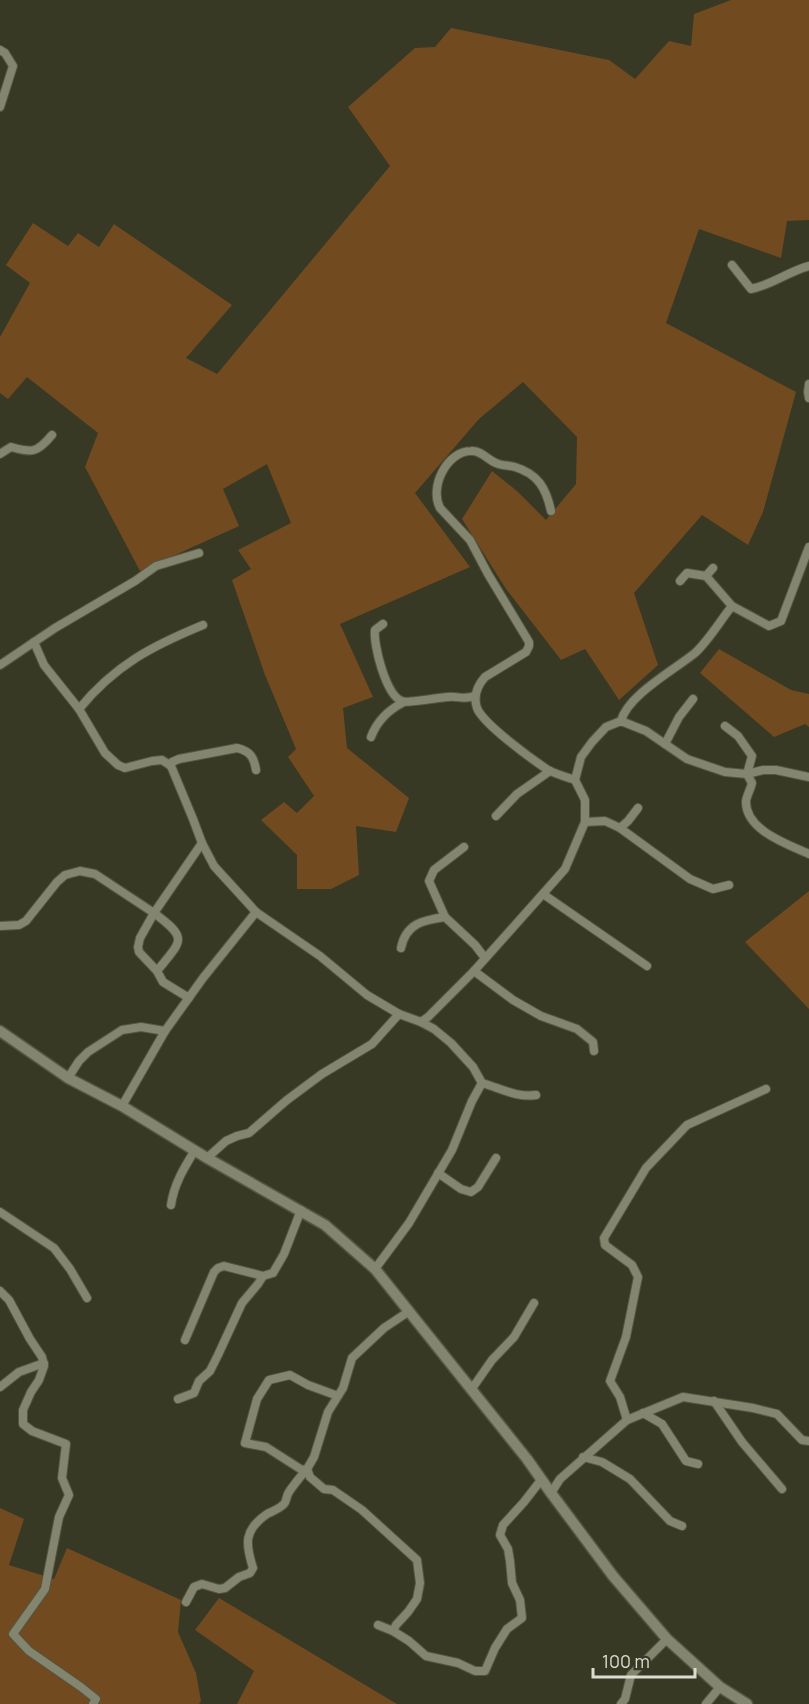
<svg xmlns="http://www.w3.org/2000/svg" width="809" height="1704" font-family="Manrope,sans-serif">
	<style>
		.green { fill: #714a20 }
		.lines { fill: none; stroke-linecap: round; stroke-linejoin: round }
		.street-casing { stroke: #545543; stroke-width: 10 }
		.secondary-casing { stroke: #545543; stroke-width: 13 }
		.street { stroke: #83856e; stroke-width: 8 }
		.secondary { stroke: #83856e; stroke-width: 10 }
	</style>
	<rect width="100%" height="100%" fill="#373924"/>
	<!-- green -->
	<g class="green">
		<path d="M 731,0 L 809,0 L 809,220 L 787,221 L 781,258 L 699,229 L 666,323 L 796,392 L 763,512 L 748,545 L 702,515 L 634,593 L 658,665 L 619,700 L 585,649 L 561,660 L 506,589 L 462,519 L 492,471 L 517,491 L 546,520 L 576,484 L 577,437 L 523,382 L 479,419 L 415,493 L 470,567 L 340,624 L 373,697 L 343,708 L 347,748 L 409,798 L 396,832 L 356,826 L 359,875 L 331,889 L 297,889 L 297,855 L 261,820 L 284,802 L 297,813 L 314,796 L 288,757 L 296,749 L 265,675 L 232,580 L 251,569 L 238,550 L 291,523 L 267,464 L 223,489 L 239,526 L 140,571 L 85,467 L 98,433 L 27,377 L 8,399 L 0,393 L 0,337 L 30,283 L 6,265 L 33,223 L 68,246 L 78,233 L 99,247 L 114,224 L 232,305 L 186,358 L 217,374 L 390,166 L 348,107 L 415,48 L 435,47 L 451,28 L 609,60 L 635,79 L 669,41 L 691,46 L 694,14 Z"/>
		<path d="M 719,649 L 791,690 L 809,694 L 809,727 L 805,724 L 774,737 L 700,673 Z"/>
		<path d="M 809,891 L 809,1009 L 745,942 Z"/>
		<path d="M 0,1508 L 24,1519 L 9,1565 L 54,1579 L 67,1548 L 181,1600 L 178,1632 L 196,1673 L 201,1701 L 199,1704 L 0,1704 Z"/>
		<path d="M 219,1598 L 397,1704 L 237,1704 L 254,1671 L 195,1630 Z"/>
	</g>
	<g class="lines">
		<!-- street casing -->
		<g class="street-casing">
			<g id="street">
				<path d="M 0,50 L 5,53 L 13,66 L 0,107"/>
				<path d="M 732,265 L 751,289 C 772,285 789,271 809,266"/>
				<path d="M 809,384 L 808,392 L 809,398"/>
				<path d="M 0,454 L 11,447 C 32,453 37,453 52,435"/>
				<path d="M 551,511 C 546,488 538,474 515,467 C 509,465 502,466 496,463 C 488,460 481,450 471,451 C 447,451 429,487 440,508 L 470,540 L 488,574 L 529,642 L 529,646 L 526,652 L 485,677 C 477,686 473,696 477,708 C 483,724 533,760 548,770 C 556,774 566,777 575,780"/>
				<path d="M 706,576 L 713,568"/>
				<path d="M 680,581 L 687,573 L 706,576 L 732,606 L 769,626 L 781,621 L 809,547"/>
				<path d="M 383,624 L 375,630 C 373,644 386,696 402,701 C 406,703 411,701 415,701 C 426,700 437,698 448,697 C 459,696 463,700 475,696"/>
				<path d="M 34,642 L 44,665 L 79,709 L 105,753 L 118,765 L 125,768 L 152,761 L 162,760 L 171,766 L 193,819 L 202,843 L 214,866 L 256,912 L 320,956 L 367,995 L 399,1014 L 421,1022 L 434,1029 L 451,1043 L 473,1067 L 482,1083 C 500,1088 517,1098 536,1095"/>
				<path d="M 0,665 L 55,628 L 135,581 L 156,566 L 199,553"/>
				<path d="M 79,709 C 115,665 152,646 203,625"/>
				<path d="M 621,721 C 628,695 674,670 695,653 C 709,640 720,621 732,606"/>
				<path d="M 725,726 L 738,736 L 752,756 L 747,774 L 752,783 C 751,788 747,795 746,801 C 745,830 787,844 809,854"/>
				<path d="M 371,737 C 377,721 388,710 404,702"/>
				<path d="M 665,744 L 679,717 L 693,699"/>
				<path d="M 171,766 L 172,762 L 179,759 L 237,748 C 250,751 254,757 256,770"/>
				<path d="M 496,816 L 517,794 L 550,771"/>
				<path d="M 585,822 L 605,821 L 620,828 L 628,821 L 638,808"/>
				<path d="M 620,828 L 690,879 L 713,889 L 729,885"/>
				<path d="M 464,847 L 434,870 L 429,881 L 445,917 L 475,945 L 485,958"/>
				<path d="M 543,894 L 647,966"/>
				<path d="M 154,913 C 189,939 182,940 157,971"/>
				<path d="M 0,926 L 19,925 L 26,921 L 57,882 L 65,875 L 80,871 L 95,874 L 154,913"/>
				<path d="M 401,948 C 406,923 424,920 445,917"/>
				<path d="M 474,971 L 513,1000 L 541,1016 L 577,1029 L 593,1042 L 594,1051"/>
				<path d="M 189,998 L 163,982 L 157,971 L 139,952 L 138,947 L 140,938 L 154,913 L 202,843"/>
				<path d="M 421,1022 L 428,1017 L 474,971 L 565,869 L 585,822 L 585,800 L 575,780 L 581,757 L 592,742 L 606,727 L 621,721 L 646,731 L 687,759 L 725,772 L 747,774 L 763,770 L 776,770 L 809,777"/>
				<path d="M 68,1078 L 79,1061 L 88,1052 L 122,1030 L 141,1027 L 165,1031"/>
				<path d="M 122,1106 L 165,1031 L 203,978 L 256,912"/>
				<path d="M 207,1158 L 226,1141 L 237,1136 L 249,1133 L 287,1100 L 322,1074 L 372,1044 L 399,1014"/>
				<path d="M 438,1173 L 461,1189 L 471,1192 L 478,1187 L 496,1158"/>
				<path d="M 171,1205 C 174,1184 184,1168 195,1150"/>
				<path d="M 0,1212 L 54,1248 L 70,1269 L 87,1298"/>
				<path d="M 375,1269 L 409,1223 L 452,1150 L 472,1101 L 482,1083"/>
				<path d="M 0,1291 L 9,1300 L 30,1339 L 42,1357 L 44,1366 L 39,1380 L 31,1392 L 23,1410 L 23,1424 L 32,1431 L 66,1444 L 62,1478 L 69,1495 L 59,1517 L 45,1589 L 13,1634 L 29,1651 L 81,1687 L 96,1699 L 93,1704"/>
				<path d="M 185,1340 L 214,1272 L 218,1268 L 224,1266 L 263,1276 L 273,1273 L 284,1254 L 301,1210"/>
				<path d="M 0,1387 L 19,1372 L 44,1363"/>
				<path d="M 471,1390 L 492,1360 L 514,1337 L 534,1303"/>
				<path d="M 338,1396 L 308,1385 L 290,1375 L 269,1380 L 257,1399 L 245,1443 L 266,1447 L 302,1470 L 307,1469 L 314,1457 L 328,1412 L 343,1388 L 352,1358 L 384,1328 L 408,1312"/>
				<path d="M 178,1399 L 194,1393 L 199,1381 L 210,1371 L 218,1355 L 242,1303 L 258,1284 L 263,1276"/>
				<path d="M 714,1401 L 742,1442 L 782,1489"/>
				<path d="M 643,1413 L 662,1424 L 686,1461 L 698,1464"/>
				<path d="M 627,1420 L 620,1397 L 610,1381 L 626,1337 L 638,1277 L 632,1265 L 605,1245 L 604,1238 L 646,1168 L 687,1125 L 766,1089"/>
				<path d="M 583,1457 L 602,1462 L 630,1479 L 670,1521 L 682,1526"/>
				<path d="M 551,1493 L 560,1479 L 627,1420 L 683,1397 L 753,1408 L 777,1414 L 802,1440 L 809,1441"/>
				<path d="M 186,1602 L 194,1587 L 202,1584 L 219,1589 L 225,1588 L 239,1577 L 250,1573 L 253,1568 C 245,1543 244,1530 267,1514 C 273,1511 279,1509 284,1504 C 287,1501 286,1496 289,1492 C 294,1484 301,1476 307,1469 L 310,1477 L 324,1489 L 333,1490 L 362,1510 L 417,1560 L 420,1583 L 417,1599 L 408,1612 L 396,1625 L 393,1631"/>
				<path d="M 378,1625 L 393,1631 L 409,1641 L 426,1656 L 458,1663 L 475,1671 L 485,1671 L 495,1648 L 507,1629 L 522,1618 L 520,1600 L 512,1583 L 510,1561 L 508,1549 L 500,1535 L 503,1525 L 524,1502 L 541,1480"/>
				<path d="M 621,1704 L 625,1699 L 631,1675 L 667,1639"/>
				<path d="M 706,1704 L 720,1687"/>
			</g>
		</g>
		<!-- secondary casing -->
		<g class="secondary-casing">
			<path id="secondary" d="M 0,1031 L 68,1078 L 122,1106 L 207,1158 L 325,1225 L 375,1269 L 527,1459 L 551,1493 L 613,1576 L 667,1639 L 720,1687 L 747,1704"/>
		</g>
		<!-- street -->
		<use href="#street" class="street"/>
		<!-- secondary -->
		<use href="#secondary" class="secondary"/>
	</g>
	<!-- scale -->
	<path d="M593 1668v9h102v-9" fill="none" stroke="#dcddd1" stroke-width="3"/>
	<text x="602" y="1668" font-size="18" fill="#dcddd1" stroke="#373924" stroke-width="4.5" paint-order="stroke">100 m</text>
</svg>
